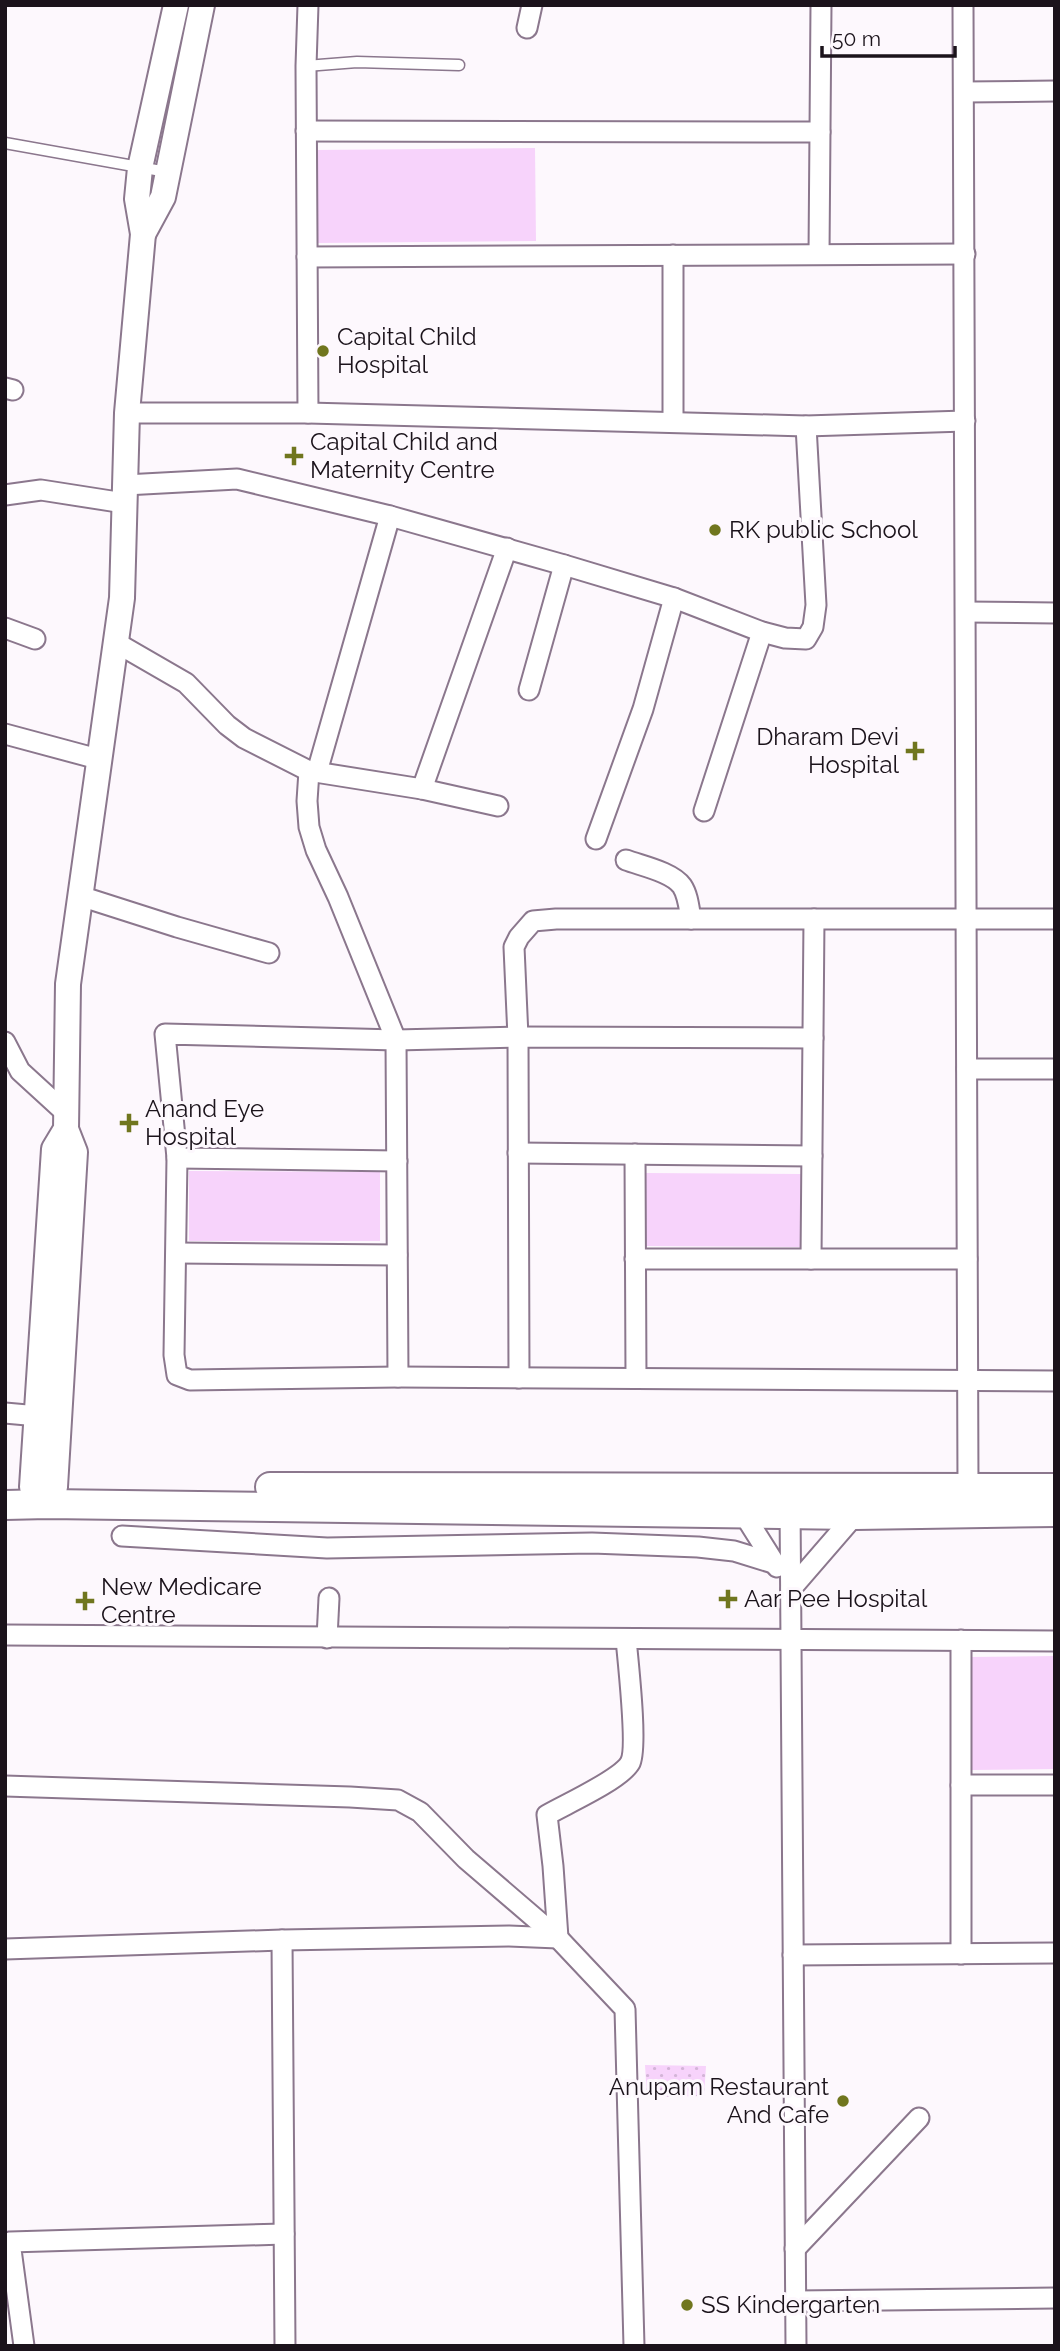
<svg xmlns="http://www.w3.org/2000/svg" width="1060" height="2351" font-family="Raleway,sans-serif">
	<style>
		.grass { fill: url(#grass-dots) }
		.green { fill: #f7d3fb }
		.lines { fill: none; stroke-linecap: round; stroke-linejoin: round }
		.service-casing { stroke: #8b778d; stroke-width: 13 }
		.minor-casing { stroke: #8b778d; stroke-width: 23 }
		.tertiary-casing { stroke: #8b778d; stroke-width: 28 }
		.secondary-casing { stroke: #8b778d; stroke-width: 32 }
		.service { stroke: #fff; stroke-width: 10 }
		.minor { stroke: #fff; stroke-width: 19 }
		.tertiary { stroke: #fff; stroke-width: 24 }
		.secondary { stroke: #fff; stroke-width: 28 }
		.poi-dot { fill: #70761e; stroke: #fdf8fd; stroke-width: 2.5 }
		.labels { text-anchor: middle; stroke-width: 6; stroke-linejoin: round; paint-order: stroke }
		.poi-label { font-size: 24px; fill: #1b131b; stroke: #fdf8fd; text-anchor: start }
	</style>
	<defs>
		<pattern id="grass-dots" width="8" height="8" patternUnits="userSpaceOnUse" patternTransform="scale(1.75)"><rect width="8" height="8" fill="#f7d3fb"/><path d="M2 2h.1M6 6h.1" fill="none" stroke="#d3b4d7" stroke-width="1.8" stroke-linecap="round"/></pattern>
	</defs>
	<rect width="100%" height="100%" fill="#fdf8fd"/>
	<!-- grass -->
	<path class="grass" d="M 645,2065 L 706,2066 L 704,2096 L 647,2097 Z"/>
	<!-- green -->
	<g class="green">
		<path d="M 535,148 L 536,241 L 317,243 L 316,150 Z"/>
		<path d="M 189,1171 L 380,1172 L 380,1241 L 189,1241 Z"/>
		<path d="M 645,1173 L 801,1174 L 800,1247 L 644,1246 Z"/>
		<path d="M 1055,1656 L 1055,1769 L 972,1770 L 971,1657 Z"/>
	</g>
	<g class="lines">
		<!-- service casing -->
		<g class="service-casing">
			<g id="service">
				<path d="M 306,66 L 357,62 L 459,65"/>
				<path d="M 5,143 L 167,172"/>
			</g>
		</g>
		<!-- minor casing -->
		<g class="minor-casing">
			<g id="minor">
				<path d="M 963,5 L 968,1488 L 970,1498"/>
				<path d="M 527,28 L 532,5"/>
				<path d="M 964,92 L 1055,91"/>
				<path d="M 306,131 L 820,132"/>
				<path d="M 819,254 L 821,5"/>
				<path d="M 307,257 L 965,254"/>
				<path d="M 5,388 L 13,390"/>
				<path d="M 127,413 L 308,413 L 806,426 L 965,421"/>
				<path d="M 308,413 L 306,66 L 308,5"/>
				<path d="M 673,422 L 673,255"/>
				<path d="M 125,485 L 237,479 L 390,516 L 564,565 L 674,598 L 762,632 L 785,638 L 806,639 L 813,627 L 816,605 L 806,426"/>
				<path d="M 5,495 L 41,490 L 124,503"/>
				<path d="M 966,612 L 1055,613"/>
				<path d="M 5,628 L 35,639"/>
				<path d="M 115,642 L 186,683 L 227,725 L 244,738 L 309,771 L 422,789 L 498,806"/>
				<path d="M 529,690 L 564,565"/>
				<path d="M 5,734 L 98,759"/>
				<path d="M 309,771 L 307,801 L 309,827 L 316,850 L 338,897 L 396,1040 L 398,1377"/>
				<path d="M 317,772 L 390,516"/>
				<path d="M 422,789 L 507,548"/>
				<path d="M 704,811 L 762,632"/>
				<path d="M 596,839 L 643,709 L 674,598"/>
				<path d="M 626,860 C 642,866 672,872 682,886 C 688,895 689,908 691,919"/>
				<path d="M 80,896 L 177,927 L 269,953"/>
				<path d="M 813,1038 L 518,1037 L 396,1040 L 165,1034 L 177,1158 L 174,1355 L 177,1375 L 190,1380 L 398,1377 L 1055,1381"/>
				<path d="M 5,1042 L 20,1071 L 67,1114"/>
				<path d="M 967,1069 L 1055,1069"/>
				<path d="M 518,1153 L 812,1156"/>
				<path d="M 635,1154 L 636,1378"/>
				<path d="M 177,1158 L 397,1161"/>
				<path d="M 177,1253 L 397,1255"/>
				<path d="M 635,1259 L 967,1259"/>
				<path d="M 811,1259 L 814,919"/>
				<path d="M 519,1378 L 518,1037 L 514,947 L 519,937 L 533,921 L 556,919 L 1055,919"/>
				<path d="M 5,1413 L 38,1416"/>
				<path d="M 790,1503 L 796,2346"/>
				<path d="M 743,1513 L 777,1567"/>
				<path d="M 122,1536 L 327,1548 L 592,1543 L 698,1547 L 734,1551 L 773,1563"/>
				<path d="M 791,1589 L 855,1515"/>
				<path d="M 5,1635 L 1055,1641"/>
				<path d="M 327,1638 L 329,1598"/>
				<path d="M 961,1785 L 1055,1785"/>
				<path d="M 5,1786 L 350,1797 L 398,1800 L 420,1812 L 466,1859 L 558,1938 L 625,2009 L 634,2346"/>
				<path d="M 282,1940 L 285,2346"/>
				<path d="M 5,1949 L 282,1940 L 509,1936 L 558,1938 L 553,1866 L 547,1815 C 566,1804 620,1780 630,1763 C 638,1749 628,1661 626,1639"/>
				<path d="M 961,1954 L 961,1640"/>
				<path d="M 793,1955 L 1055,1953"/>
				<path d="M 795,2249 L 919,2118"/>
				<path d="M 796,2301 L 1055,2298"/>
				<path d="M 24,2346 L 10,2242 L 284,2234"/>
			</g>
		</g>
		<!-- tertiary casing -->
		<g class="tertiary-casing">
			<g id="tertiary">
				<path d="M 143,234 L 163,197 L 202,5"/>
				<path d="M 66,1129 L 54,1149 L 32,1487 L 43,1504 L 55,1487 L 75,1152 L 66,1129 L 68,984 L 122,598 L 127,413 L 143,234 L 137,199 L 140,168 L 176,5"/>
			</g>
		</g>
		<!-- secondary casing -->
		<g class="secondary-casing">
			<g id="secondary">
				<path d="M 270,1487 L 1055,1488"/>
				<path d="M 5,1505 L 48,1504 L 855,1515 L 1055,1512"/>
			</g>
		</g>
		<!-- service -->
		<use href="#service" class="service"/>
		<!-- minor -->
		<use href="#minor" class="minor"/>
		<!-- tertiary -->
		<use href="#tertiary" class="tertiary"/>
		<!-- secondary -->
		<use href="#secondary" class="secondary"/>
	</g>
	<!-- markers -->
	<g class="poi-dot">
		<circle cx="323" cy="351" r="7"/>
		<path d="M290.5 445.5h7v7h7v7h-7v7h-7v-7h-7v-7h7z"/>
		<circle cx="715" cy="530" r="7"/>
		<path d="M911.5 740.5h7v7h7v7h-7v7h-7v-7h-7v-7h7z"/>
		<path d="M125.5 1112.5h7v7h7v7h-7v7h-7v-7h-7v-7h7z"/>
		<path d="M724.5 1588.5h7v7h7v7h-7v7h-7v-7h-7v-7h7z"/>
		<path d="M81.5 1590.5h7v7h7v7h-7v7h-7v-7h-7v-7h7z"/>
		<circle cx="843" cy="2101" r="7"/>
		<circle cx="687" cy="2305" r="7"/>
	</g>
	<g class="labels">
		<!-- poi labels -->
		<g class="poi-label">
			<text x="337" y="345">Capital Child<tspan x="337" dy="28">Hospital</tspan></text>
			<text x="310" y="450">Capital Child and<tspan x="310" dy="28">Maternity Centre</tspan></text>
			<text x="729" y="538">RK public School</text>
			<text x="899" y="745" text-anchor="end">Dharam Devi<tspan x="899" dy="28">Hospital</tspan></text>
			<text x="145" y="1117">Anand Eye<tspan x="145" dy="28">Hospital</tspan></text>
			<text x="101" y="1595">New Medicare<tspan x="101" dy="28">Centre</tspan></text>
			<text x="744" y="1607">Aar Pee Hospital</text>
			<text x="829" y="2095" text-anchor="end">Anupam Restaurant<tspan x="829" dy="28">And Cafe</tspan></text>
			<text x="701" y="2313">SS Kindergarten</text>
		</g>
	</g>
	<!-- border -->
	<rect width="1060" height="2351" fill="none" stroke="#1b131b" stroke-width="14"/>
	<!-- scale -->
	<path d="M822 46v10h133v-10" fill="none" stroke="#1b131b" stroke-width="3.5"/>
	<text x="832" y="46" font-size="21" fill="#1b131b" stroke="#fdf8fd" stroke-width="5" paint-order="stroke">50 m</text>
</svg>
